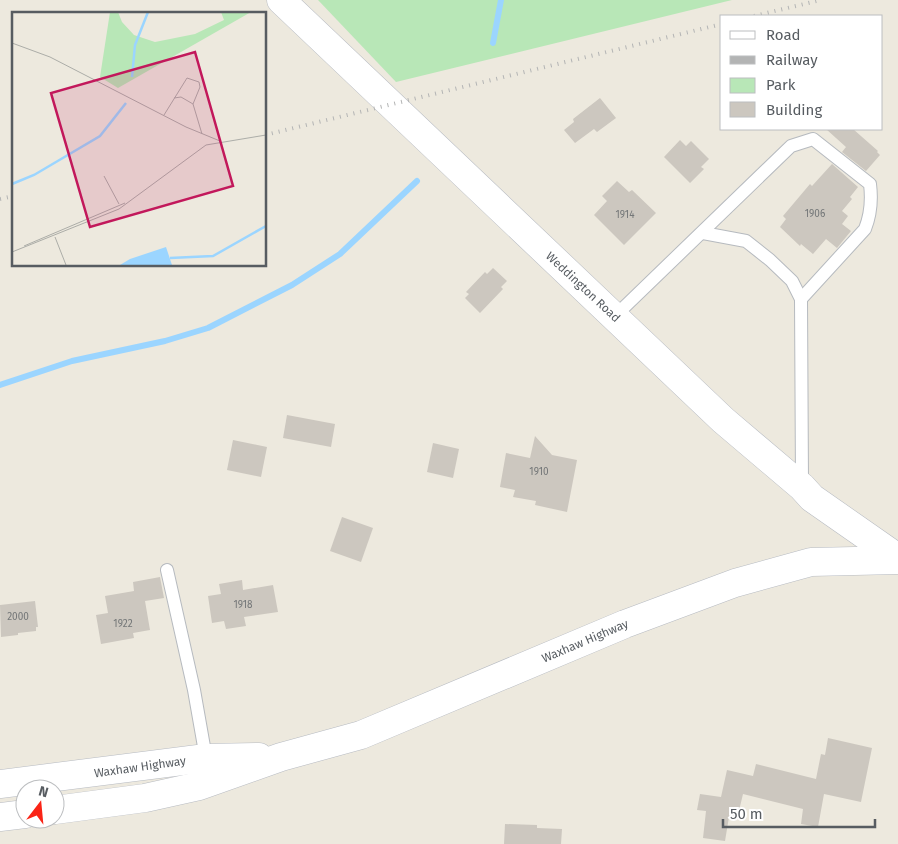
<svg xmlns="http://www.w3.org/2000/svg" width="898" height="844" font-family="'Fira Sans',sans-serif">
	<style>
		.green { fill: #b8e7b7 }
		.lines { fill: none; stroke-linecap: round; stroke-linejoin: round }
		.stream { stroke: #9bd5ff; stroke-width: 6 }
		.building { fill: #ccc7bf }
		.service-casing { stroke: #b6babf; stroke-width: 14 }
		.secondary-casing { stroke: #b7bbc2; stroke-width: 29 }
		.service { stroke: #fff; stroke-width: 12 }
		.secondary { stroke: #fff; stroke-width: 28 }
		.rail { stroke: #b3b4b4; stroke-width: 4; stroke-dasharray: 1 6; stroke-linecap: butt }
		.labels { text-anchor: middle; stroke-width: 4; stroke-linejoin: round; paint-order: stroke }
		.number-label { font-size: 10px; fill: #747778 }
		.street-label { font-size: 12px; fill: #575c61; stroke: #fff }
		.inset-river { fill: none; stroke: #9bd5ff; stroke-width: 2.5 }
		.inset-road { fill: none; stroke: #acada8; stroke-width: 1 }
		.view { fill: #c2185b; fill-opacity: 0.15; stroke: #c2185b; stroke-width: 2.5 }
		.inset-edge { fill: none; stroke: #575c61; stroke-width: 2.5 }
	</style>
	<rect width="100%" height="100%" fill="#ede9de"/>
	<!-- green -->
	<path class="green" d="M 318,0 L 732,0 L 396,82 Z"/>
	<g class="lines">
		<!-- stream -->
		<g class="stream">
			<path d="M 493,43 L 501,0"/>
			<path d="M 0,385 L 72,361 L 165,341 L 208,328 L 292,285 L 340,254 L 417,181"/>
		</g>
	</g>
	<!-- building -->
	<g class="building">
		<path d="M 600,98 L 616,118 L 597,132 L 594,129 L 575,143 L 564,130 L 574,122 L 573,119 Z"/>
		<path d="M 826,129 L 853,129 L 878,151 L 877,152 L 880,155 L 866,171 L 842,152 L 846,147 Z"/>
		<path d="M 680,140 L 686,146 L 691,141 L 709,159 L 701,167 L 704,169 L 690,183 L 664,157 Z"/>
		<path d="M 832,164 L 858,187 L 850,197 L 852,199 L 842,211 L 848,216 L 842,224 L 851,231 L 837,248 L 826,239 L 813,254 L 801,244 L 800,246 L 780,227 L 786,219 L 783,216 L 810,184 L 812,186 Z"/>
		<path d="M 617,181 L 629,192 L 632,190 L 656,213 L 624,245 L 594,215 L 607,201 L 602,196 Z"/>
		<path d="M 493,268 L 507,281 L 501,287 L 503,289 L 480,313 L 465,298 L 469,294 L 466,292 L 485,272 L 487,274 Z"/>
		<path d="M 287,415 L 335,424 L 331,447 L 283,438 Z"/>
		<path d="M 535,436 L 552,455 L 577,460 L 567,512 L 535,505 L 536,501 L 513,497 L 515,490 L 500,487 L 506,453 L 530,458 Z"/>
		<path d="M 233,440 L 267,447 L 261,477 L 227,470 Z"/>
		<path d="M 433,443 L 459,449 L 453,478 L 427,472 Z"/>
		<path d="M 342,517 L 373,528 L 361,562 L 330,551 Z"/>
		<path d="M 160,577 L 164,598 L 145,601 L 150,630 L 133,633 L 134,638 L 101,644 L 96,615 L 108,613 L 105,596 L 134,591 L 133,582 Z"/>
		<path d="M 242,580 L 243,590 L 273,585 L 278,612 L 244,617 L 246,626 L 226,629 L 224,621 L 212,623 L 208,596 L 221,594 L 219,584 Z"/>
		<path d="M 35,601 L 38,627 L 36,627 L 36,631 L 18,633 L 18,635 L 1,637 L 0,605 Z"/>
		<path d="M 828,738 L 872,748 L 861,802 L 824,794 L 818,827 L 801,824 L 803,809 L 743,794 L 737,819 L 729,817 L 725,841 L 703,838 L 706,811 L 697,810 L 700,794 L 721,797 L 727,770 L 753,776 L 756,764 L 816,779 L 821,754 L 825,755 Z"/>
		<path d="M 505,824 L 537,825 L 537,828 L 562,829 L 561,844 L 504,844 Z"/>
	</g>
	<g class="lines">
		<!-- service casing -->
		<g class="service-casing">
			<g id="service">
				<path d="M 703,233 L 746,241 L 770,260 L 792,281 L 801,299 L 802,484"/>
				<path d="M 614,317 L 791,146 L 813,139 L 870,184 C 872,200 871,214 865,229 L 801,299"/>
				<path d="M 167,570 L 194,690 L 206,758"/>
			</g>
		</g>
		<!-- secondary casing -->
		<g class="secondary-casing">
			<g id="secondary">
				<path d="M 281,0 L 723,420 L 802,487 L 812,498 L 898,558"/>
				<path d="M 0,784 L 206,758 L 259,757"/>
				<path d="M 55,810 L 145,798 L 199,786 L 281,757 L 361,735 L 625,624 L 735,583 L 811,562 L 898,560"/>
				<path d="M 0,817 L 25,814"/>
			</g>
		</g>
		<!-- service -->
		<use href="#service" class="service"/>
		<!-- secondary -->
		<use href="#secondary" class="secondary"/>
		<!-- rail -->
		<g class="rail">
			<path d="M 754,16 L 821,0"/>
			<path d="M 265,135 L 722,24"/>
			<path d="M 0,199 L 14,196"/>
		</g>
	</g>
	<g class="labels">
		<!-- number labels -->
		<g class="number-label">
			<text x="815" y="217">1906</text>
			<text x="625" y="218">1914</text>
			<text x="539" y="475">1910</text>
			<text x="243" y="608">1918</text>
			<text x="18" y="620">2000</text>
			<text x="123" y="627">1922</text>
		</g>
		<!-- street labels -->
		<g class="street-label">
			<text transform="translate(583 287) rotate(43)" y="4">Weddington Road</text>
			<text transform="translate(585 641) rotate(-23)" y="4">Waxhaw Highway</text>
			<text transform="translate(140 767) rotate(-8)" y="4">Waxhaw Highway</text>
		</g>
	</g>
	<!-- overview -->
	<g transform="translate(12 12)">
		<rect width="254" height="254" fill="#ede9de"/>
		<path d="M 98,0 L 106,0 L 110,10 L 122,23 L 143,30 L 183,22 L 212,8 L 209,0 L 239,0 L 106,76 L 88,65 Z" fill="#b8e7b7"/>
		<path d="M 154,235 L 160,253 L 108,253 L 118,247 Z" fill="#9bd5ff"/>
		<path class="inset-river" d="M 120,65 L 123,33 L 136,0M 0,172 L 22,163 L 88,124 L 114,91M 158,246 L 201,244 L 254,214"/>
		<path class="inset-road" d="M 0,31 L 38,45 L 174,115 L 208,129M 162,86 L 169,85 L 181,92 L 190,122M 152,103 L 175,66 L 187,70 L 188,75 L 181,92M 92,164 L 107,192M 43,225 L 54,253M 12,234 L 113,191M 0,240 L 107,197 L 194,133 L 254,123"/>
		<path class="view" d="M 183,40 L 221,174 L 78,215 L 39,81 Z"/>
		<rect width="254" height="254" class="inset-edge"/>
	</g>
	<!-- legend -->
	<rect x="720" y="15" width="162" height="115" fill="#ffffff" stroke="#bcbec0"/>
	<rect x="730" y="31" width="25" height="8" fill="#ffffff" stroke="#bcbec0"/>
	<text x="766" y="40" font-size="15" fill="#575c61">Road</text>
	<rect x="730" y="56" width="25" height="8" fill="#b3b4b4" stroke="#bcbec0"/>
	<text x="766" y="65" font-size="15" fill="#575c61">Railway</text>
	<rect x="730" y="78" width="25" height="15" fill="#b8e7b7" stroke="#bcbec0"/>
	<text x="766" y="90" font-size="15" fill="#575c61">Park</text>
	<rect x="730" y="102" width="25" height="15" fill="#ccc7bf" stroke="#bcbec0"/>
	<text x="766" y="115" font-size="15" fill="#575c61">Building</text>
	<!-- north arrow -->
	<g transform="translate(40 804) rotate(16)"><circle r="24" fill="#ffffff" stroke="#bcbec0"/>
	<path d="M0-4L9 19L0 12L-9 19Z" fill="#fa2416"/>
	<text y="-8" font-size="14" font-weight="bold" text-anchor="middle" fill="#575c61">N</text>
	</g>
	<!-- scale -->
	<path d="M723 819v8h152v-8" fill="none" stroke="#575c61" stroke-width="2.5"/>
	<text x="730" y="819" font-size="15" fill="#575c61" stroke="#ffffff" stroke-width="4" paint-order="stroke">50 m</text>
</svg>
